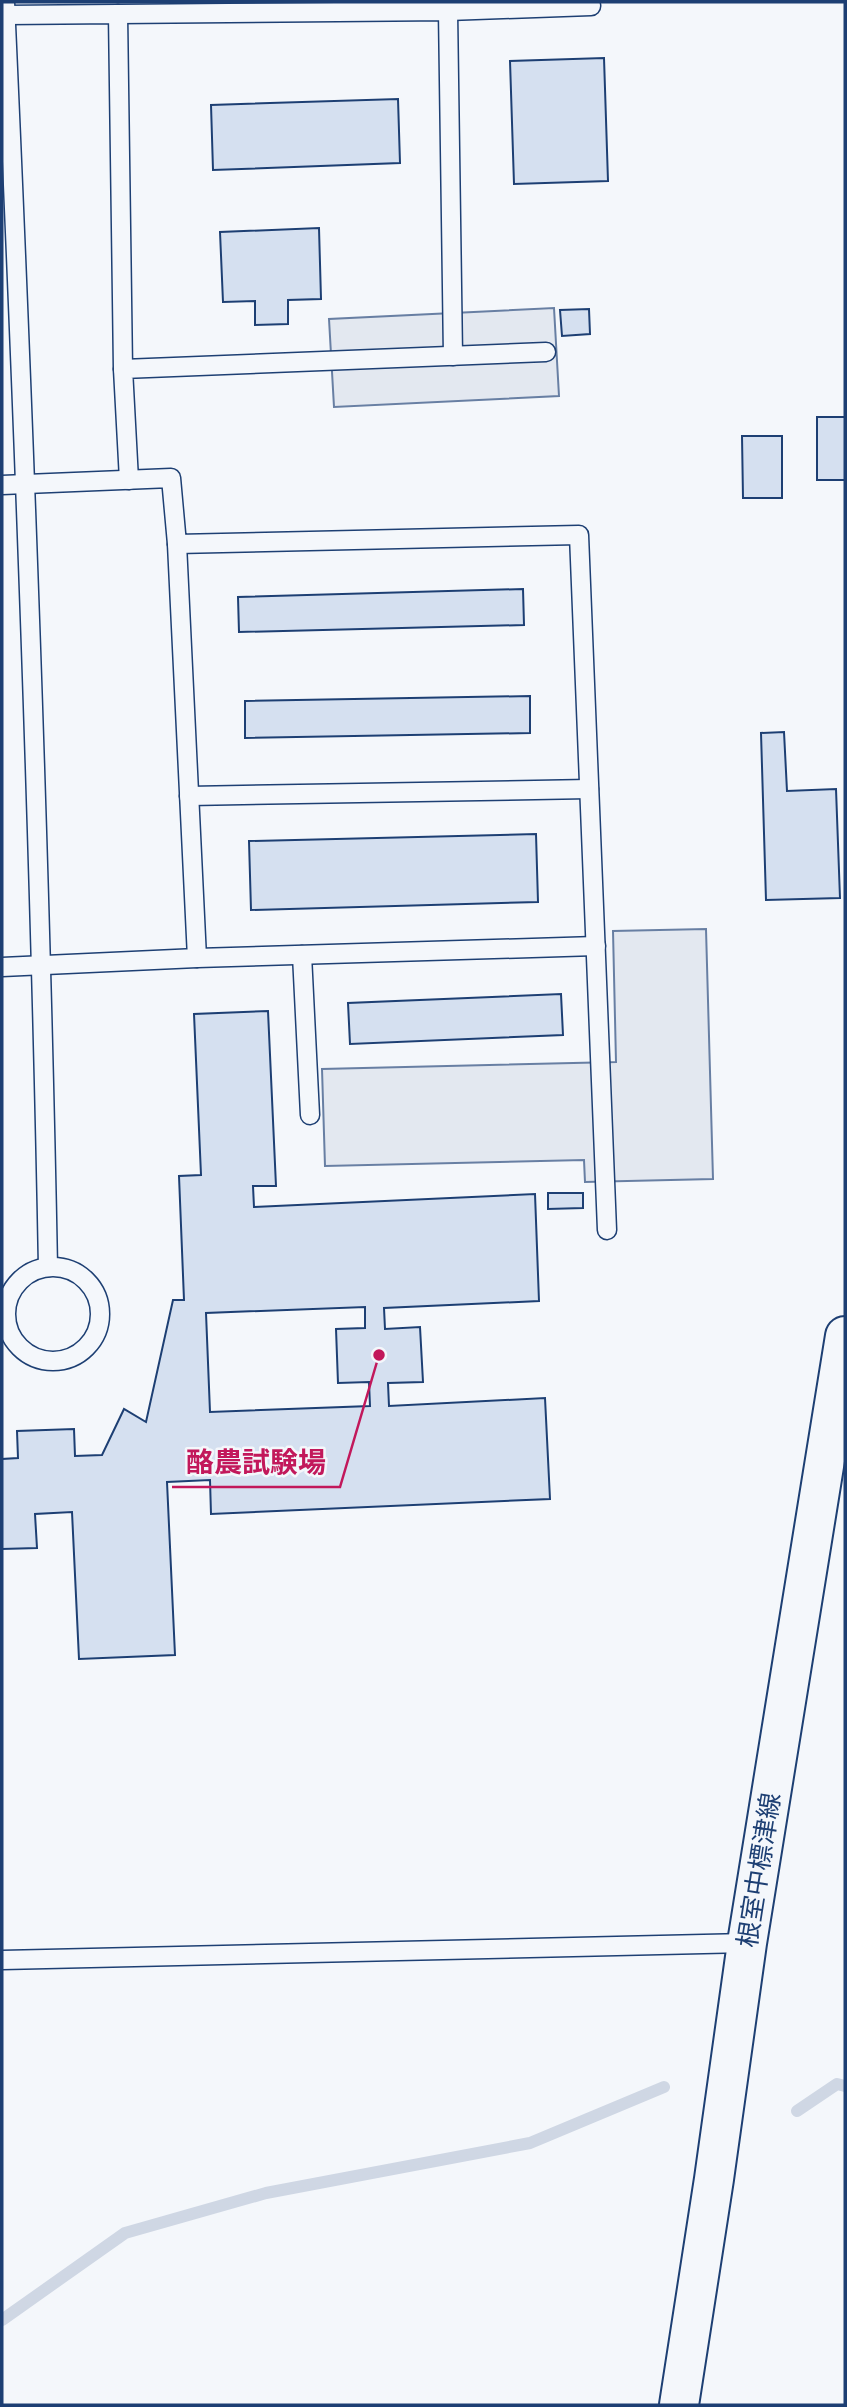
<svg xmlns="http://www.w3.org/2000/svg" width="847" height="2407" font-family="Karla,'Noto Sans JP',sans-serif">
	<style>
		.parking { fill: #e3e8f0; stroke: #687fa3; stroke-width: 2 }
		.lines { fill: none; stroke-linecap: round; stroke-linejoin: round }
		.stream { stroke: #cfd7e4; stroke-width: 12 }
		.building { fill: #d5e0f0; stroke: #1d3f73; stroke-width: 2; fill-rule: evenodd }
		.lane-casing { stroke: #1d3f73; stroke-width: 21 }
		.primary-casing { stroke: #1d3f73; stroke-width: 42 }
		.lane { stroke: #f4f7fb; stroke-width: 18 }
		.primary { stroke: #f4f7fb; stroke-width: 38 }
		.labels { text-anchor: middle; stroke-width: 5; stroke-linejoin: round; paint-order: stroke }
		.street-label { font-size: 26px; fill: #1d3f73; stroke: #f4f7fb }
		.leader { fill: none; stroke: #c2185b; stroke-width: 2.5 }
		.callout-dot { fill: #c2185b; stroke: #f4f7fb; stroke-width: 2.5 }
		.callout-label { font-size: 28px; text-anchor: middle; font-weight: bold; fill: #c2185b; stroke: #f4f7fb; stroke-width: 5; stroke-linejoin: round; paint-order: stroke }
	</style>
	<rect width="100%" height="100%" fill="#f4f7fb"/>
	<!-- parking -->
	<g class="parking">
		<path d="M 554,308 L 559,396 L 334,407 L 329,319 Z"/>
		<path d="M 706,929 L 713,1179 L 585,1182 L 584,1160 L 325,1166 L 322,1069 L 616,1062 L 613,931 Z"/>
	</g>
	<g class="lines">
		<!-- stream -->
		<g class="stream">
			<path d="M 797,2111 L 837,2084 L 845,2086"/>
			<path d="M 2,2320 L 125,2233 L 266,2193 L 530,2143 L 664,2087"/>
		</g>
	</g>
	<!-- building -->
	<g class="building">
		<path d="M 604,58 L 608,181 L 514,184 L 510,61 Z"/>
		<path d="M 398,99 L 400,163 L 213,170 L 211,105 Z"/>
		<path d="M 319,228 L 321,299 L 288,300 L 288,324 L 255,325 L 255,301 L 223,302 L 220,232 Z"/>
		<path d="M 589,309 L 590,334 L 562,336 L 560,310 Z"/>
		<rect x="817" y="417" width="28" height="63"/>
		<path d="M 742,436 L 782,436 L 782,498 L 743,498 Z"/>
		<path d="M 523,589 L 524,625 L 239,632 L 238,597 Z"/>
		<path d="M 530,696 L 530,733 L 245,738 L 245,701 Z"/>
		<path d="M 784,732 L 787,791 L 836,789 L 840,898 L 766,900 L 761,733 Z"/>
		<path d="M 536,834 L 538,902 L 251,910 L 249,841 Z"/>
		<path d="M 561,994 L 563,1035 L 350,1044 L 348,1003 Z"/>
		<path d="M 268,1011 L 276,1186 L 253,1186 L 254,1207 L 535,1194 L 539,1301 L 384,1308 L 385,1329 L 420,1327 L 423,1382 L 388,1383 L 389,1406 L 545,1398 L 550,1499 L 211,1514 L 210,1480 L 167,1482 L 175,1655 L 79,1659 L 72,1512 L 35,1514 L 37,1548 L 2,1549 L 2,1459 L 18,1458 L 17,1431 L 74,1429 L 75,1456 L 102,1455 L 124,1409 L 146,1422 L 173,1300 L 184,1300 L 179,1176 L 201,1175 L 194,1014 ZM 365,1307 L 365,1328 L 336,1329 L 338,1383 L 369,1382 L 370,1406 L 210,1412 L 206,1313 Z"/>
		<path d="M 548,1193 L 583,1193 L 583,1208 L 548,1209 Z"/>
	</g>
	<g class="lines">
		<!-- lane casing -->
		<g class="lane-casing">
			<g id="lane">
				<path d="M 5,2 C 24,423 40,845 48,1267"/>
				<path d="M 448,11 L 591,6 L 590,2"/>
				<path d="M 118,14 L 448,11 L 453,356"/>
				<path d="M 5,15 L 118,14 L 123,369"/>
				<path d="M 129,480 L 123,369 L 546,352"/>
				<path d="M 2,485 L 171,478 L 177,544 L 579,535 L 607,1230"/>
				<path d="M 189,796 L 589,789"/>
				<path d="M 302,955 L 310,1115"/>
				<path d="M 197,958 L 596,946"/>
				<path d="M 2,967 L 197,958 L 177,544"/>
				<circle cx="53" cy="1314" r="47"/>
				<path d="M 2,1960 L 747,1943"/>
			</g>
		</g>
		<!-- primary casing -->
		<g class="primary-casing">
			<path id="primary" d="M 679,2405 L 714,2179 L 747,1943 L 845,1336"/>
		</g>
		<!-- lane -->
		<use href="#lane" class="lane"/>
		<!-- primary -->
		<use href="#primary" class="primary"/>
	</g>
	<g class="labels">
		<!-- street labels -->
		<g class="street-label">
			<text transform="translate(759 1870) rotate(-81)" y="9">根室中標津線</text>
		</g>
	</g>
	<!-- callouts -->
	<path class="leader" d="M379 1355L340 1487H172"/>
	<circle class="callout-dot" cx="379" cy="1355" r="7"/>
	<g class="callout-label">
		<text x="256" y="1472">酪農試験場</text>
	</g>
	<!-- border -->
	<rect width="847" height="2407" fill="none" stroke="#1d3f73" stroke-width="7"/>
</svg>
